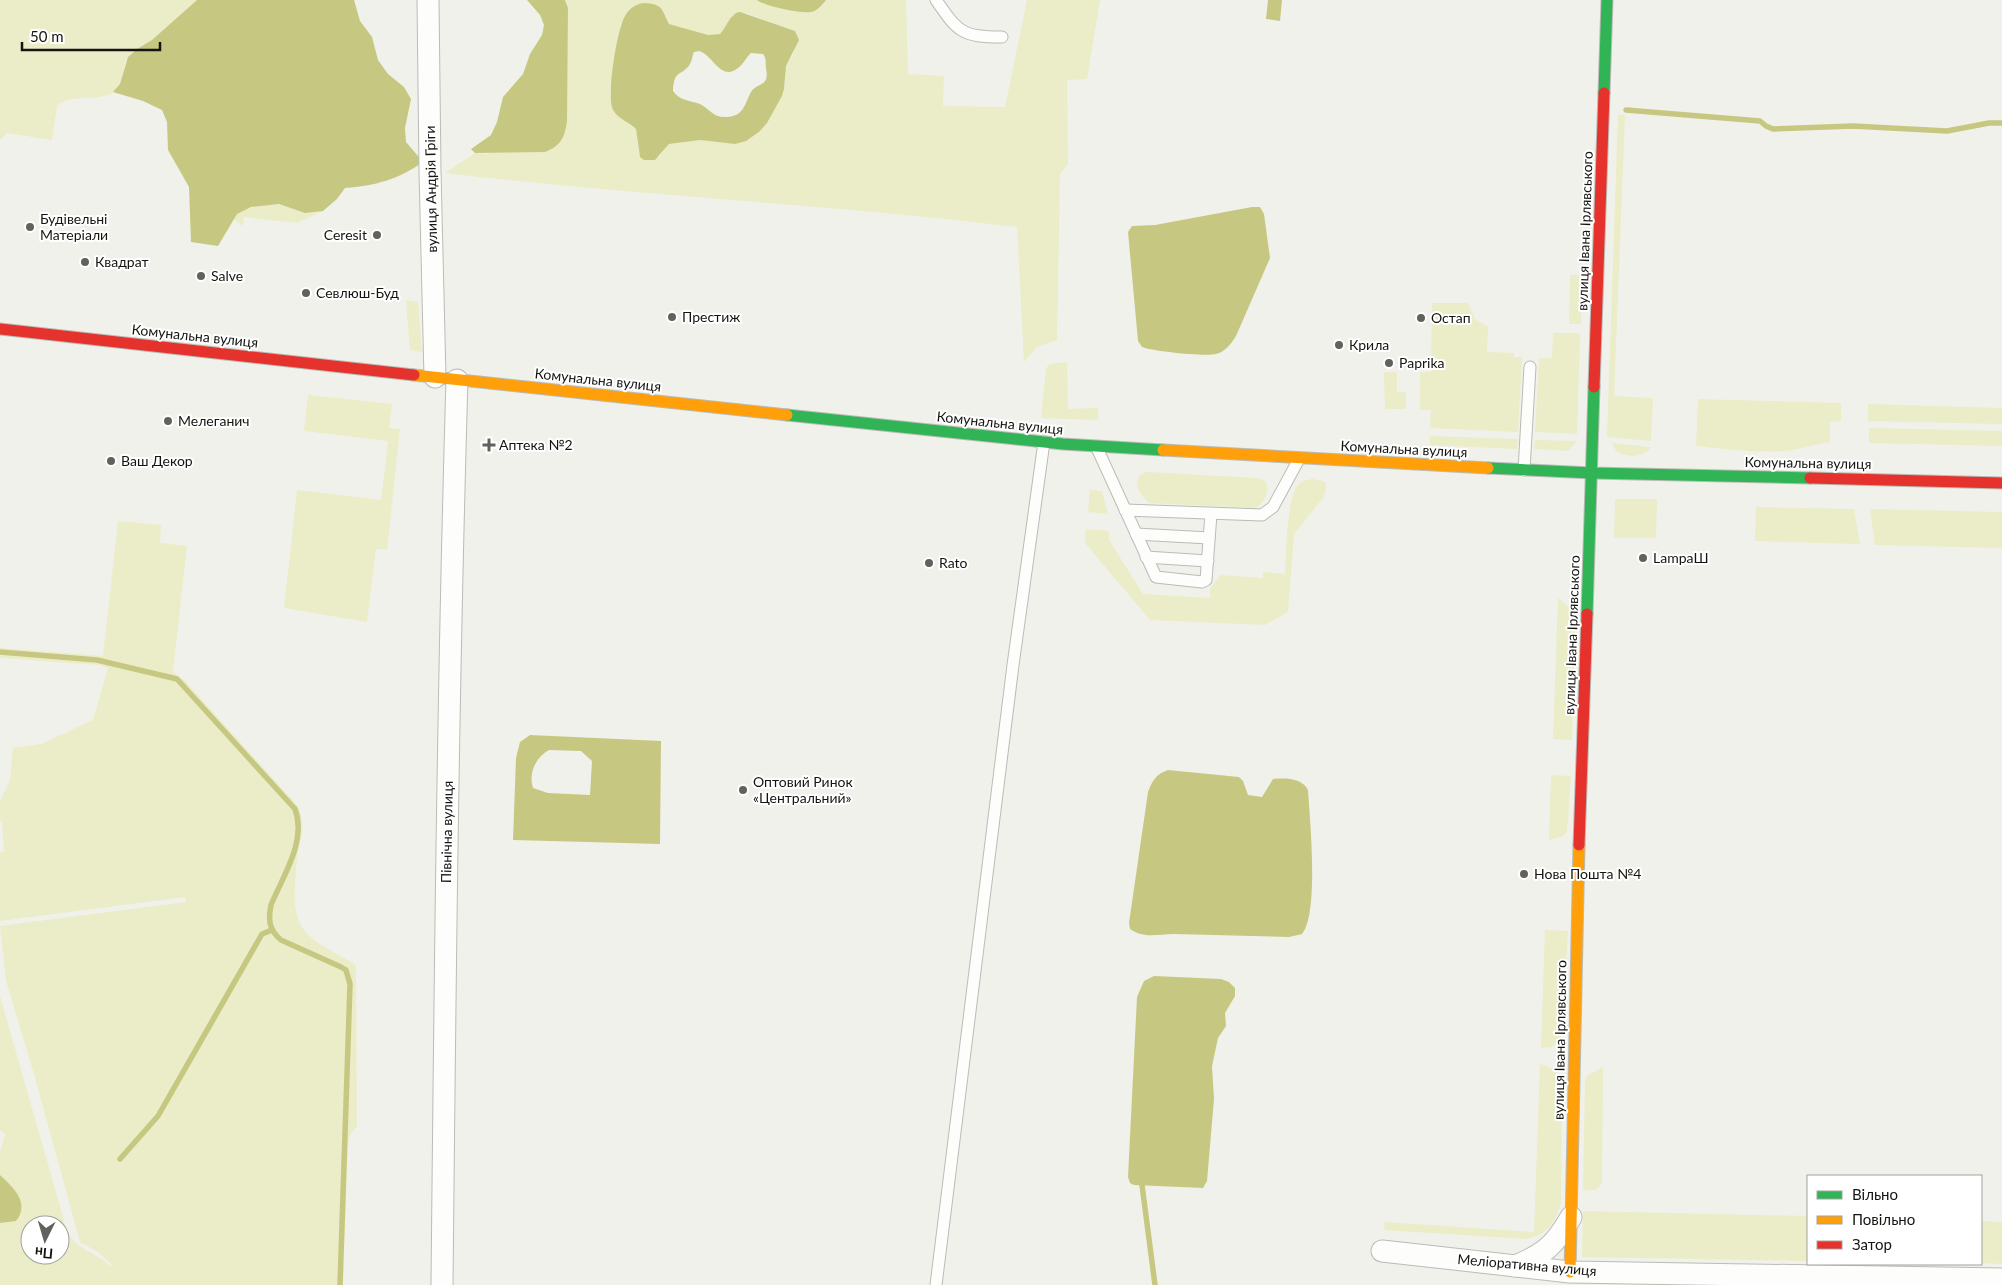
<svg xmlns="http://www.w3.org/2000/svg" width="2002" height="1285" font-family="Lato,sans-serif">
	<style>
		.green { fill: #eaedc7; fill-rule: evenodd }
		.water { fill: #c6c881; fill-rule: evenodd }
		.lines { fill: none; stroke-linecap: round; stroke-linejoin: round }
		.stream { stroke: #c6c881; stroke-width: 5.5 }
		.lane-casing { stroke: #bbbbb7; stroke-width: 13 }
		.street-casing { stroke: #bbbbb7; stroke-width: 23 }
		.fast-casing { stroke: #bbbbb7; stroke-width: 13 }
		.slow-casing { stroke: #bbbbb7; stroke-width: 13 }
		.jam-casing { stroke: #bbbbb7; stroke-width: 13 }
		.lane { stroke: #fdfdfc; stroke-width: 11 }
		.street { stroke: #fdfdfc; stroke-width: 21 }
		.fast { stroke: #30b455; stroke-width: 11 }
		.slow { stroke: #ff9f0a; stroke-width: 11 }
		.jam { stroke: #e5322d; stroke-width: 11 }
		.poi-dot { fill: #61615d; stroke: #fff; stroke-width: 2 }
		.labels { text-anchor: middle; stroke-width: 4; stroke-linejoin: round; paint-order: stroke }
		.street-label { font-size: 14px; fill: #141410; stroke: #fff }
		.poi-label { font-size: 14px; fill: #141410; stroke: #fff; text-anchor: start }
	</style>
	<rect width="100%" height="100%" fill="#f1f1eb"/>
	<!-- green -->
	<g class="green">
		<path d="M 0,0 L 197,0 C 182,12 169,27 154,39 C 146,45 136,48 129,56 C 121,67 126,85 112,93 C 94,102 72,93 57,106 L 52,140 L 7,133 L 0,140 Z"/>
		<path d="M 565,0 L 757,0 L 760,2 L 822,5 L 826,0 L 906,0 L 908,74 L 944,76 L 943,106 L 1005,107 L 1027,0 L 1100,0 L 1087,79 L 1067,80 L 1068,164 L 1060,174 L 1057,340 L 1037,347 L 1024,362 L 1017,227 C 827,204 636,196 445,173 L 475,153 L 487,154 L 566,131 L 568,9 ZM 643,3 C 660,4 662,11 668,24 L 708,35 L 720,34 L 729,22 L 732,15 L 746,13 L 795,31 L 794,53 L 786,66 L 784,89 L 782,96 L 767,123 L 759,132 L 751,138 L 728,143 L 700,140 L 669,144 L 659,157 L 639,153 L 636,129 L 623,120 L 612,109 L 610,91 L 621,24 L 629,9 Z"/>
		<path d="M 1618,115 L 1625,115 L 1614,396 L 1653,398 L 1651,441 L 1607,437 Z"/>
		<path d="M 279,204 L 305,213 L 323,211 L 297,223 L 244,217 L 243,226 L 233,219 C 242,205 264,206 279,204 Z"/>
		<path d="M 1570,275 L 1582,275 L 1581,324 L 1569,324 Z"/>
		<path d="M 406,300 L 418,302 L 422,352 L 410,350 Z"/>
		<path d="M 1432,303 L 1468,303 L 1475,319 L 1488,327 L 1487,352 L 1514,353 L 1514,357 L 1522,357 L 1518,432 L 1430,428 L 1431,410 L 1420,410 L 1420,372 L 1431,372 Z"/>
		<path d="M 1553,333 L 1580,333 L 1577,434 L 1535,432 L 1539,358 L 1552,358 Z"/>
		<path d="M 1067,362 L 1068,409 L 1098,408 L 1098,420 L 1041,418 L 1046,369 L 1049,364 Z"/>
		<path d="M 1384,372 L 1397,372 L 1397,392 L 1406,392 L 1406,409 L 1385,409 Z"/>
		<path d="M 308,395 L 392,404 L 389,428 L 400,429 L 387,550 L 376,549 L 367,622 L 284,608 L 297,490 L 381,500 L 388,441 L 304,431 Z"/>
		<path d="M 1698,399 L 1841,403 L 1841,421 L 1830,422 L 1830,442 C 1814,444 1799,450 1783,451 C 1754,453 1725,449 1696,446 Z"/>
		<path d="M 1868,404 L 2002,408 L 2002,424 L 1868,421 Z"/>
		<path d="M 1869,428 L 2002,431 L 2002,446 L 1869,443 Z"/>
		<path d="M 1430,436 L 1518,439 L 1517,449 L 1430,445 Z"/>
		<path d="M 1535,440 L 1577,441 L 1568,451 L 1534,449 Z"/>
		<path d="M 1612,443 L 1651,447 C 1642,458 1628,458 1616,451 Z"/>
		<path d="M 1147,472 L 1258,478 L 1266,482 C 1270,493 1264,503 1255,508 L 1150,503 C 1139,495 1129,477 1147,472 Z"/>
		<path d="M 1312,479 L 1323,481 L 1326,483 L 1325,493 L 1323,498 L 1294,534 L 1288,612 L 1265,625 L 1150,620 L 1085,543 L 1086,529 L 1109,531 L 1109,540 L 1143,594 L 1210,598 L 1210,588 L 1221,575 L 1263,578 L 1263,572 L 1285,574 C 1286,557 1287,495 1298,485 C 1301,481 1307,480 1312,479 Z"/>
		<path d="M 1090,490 L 1102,491 L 1108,514 L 1088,512 Z"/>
		<path d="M 1615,499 L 1657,499 L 1656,538 L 1614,538 Z"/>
		<path d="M 1756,507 L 1854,509 L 1860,544 L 1755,541 Z"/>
		<path d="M 1870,509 L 2002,512 L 2002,548 L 1875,545 Z"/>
		<path d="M 118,521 L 161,525 L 160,543 L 187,546 L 173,672 L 184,680 L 297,805 C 305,820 303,834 298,850 C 296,861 296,873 295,884 C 290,937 317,941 356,965 L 357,1126 L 350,1135 L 348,1146 L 343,1285 L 0,1285 L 0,1223 L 16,1221 C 29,1203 14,1188 0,1175 L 0,1152 L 5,1134 L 0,1130 L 0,996 L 67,1231 C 76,1250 97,1252 110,1266 L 112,1265 L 98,1252 L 80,1242 L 34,1074 L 6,981 L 0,926 L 186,902 L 185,897 L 0,921 L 0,852 L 4,851 L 2,821 L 0,821 L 0,801 L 10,780 L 13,748 L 41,744 L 93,720 L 108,668 L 99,665 L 0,658 L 0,648 L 103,656 ZM 30,1225 L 60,1225 L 60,1255 L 30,1255 Z"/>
		<path d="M 1558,598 L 1575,612 L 1572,740 L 1553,739 Z"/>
		<path d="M 1551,775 L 1571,776 L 1567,832 L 1563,836 L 1549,840 Z"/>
		<path d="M 1545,930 L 1568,931 L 1562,1037 L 1552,1047 L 1541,1048 Z"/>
		<path d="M 1540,1064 C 1552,1067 1558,1074 1562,1086 L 1561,1203 C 1555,1223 1547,1236 1525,1239 L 1384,1230 L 1385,1222 L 1534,1232 Z"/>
		<path d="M 1603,1067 L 1602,1182 C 1598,1191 1592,1191 1583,1190 L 1585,1080 L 1588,1075 Z"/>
		<path d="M 1583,1211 L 1808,1216 L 1808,1261 L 1582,1257 Z"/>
		<path d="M 1981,1221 L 2002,1222 L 2002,1264 L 1981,1263 Z"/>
	</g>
	<!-- water -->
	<g class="water">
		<path d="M 197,0 L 354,0 L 360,21 L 372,37 L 378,60 L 388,74 L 404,87 L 411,99 L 405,128 L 406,142 L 423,162 C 399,179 375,186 345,188 L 337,199 L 323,211 L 305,213 L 279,204 L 251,207 L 237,214 L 218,246 L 191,242 L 189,187 L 168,150 L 167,122 L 162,110 L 143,101 L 113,92 L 120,84 L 128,57 L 137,49 L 152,40 Z"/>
		<path d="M 527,0 L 565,0 L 568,8 L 567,121 C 565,137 561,146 545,152 L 475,153 L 471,149 L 491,135 L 497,122 L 503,97 L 523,74 L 530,54 L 542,35 L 544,25 L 540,15 Z"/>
		<path d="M 757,0 L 826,0 C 822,5 817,11 811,12 C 801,14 764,6 757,0 Z"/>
		<path d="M 1268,0 L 1282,0 L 1280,21 L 1266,19 Z"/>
		<path d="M 643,3 C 664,4 661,9 669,24 L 708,35 L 720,34 C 727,27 730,13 740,12 L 795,31 L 799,40 L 786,66 L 784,89 L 782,96 L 767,123 L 759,132 L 746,141 L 735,144 L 700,140 L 669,144 L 655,160 L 644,160 L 640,157 L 636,129 C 629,122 618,119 613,110 C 606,97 617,29 625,16 C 629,8 635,5 643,3 ZM 699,51 C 713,55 721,82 738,68 C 744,64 746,57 751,53 L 763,54 C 767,59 765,62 766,68 C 770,89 756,81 750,94 C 744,106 743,116 727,117 C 713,118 710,109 700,104 C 689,100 680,101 673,91 C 674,68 682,77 690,64 C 692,61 692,56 694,52 Z"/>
		<path d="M 1252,207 L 1260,207 L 1264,214 L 1270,258 L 1236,336 C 1231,344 1225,352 1216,354 C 1206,357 1151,351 1142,347 L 1138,341 L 1128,232 L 1132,226 L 1155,225 Z"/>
		<path d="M 530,735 L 661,741 L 660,844 L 513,840 L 516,758 L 520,742 ZM 549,750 L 581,751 L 592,761 L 590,795 L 548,793 L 533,788 C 528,773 536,757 549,750 Z"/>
		<path d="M 1168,770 L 1239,777 L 1243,781 L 1248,795 L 1262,797 L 1273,779 C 1286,778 1302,778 1308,790 C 1310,819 1319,914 1302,934 L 1289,937 L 1174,934 C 1158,934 1144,939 1130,929 L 1129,923 L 1148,792 C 1152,781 1156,774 1168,770 Z"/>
		<path d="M 1154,976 L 1221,979 L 1229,982 L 1235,988 L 1235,996 L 1225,1013 L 1226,1026 L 1218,1038 L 1212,1066 L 1214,1099 L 1207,1181 L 1203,1188 L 1134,1185 L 1130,1183 L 1128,1177 L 1137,997 L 1144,981 Z"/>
		<path d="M 0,1175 C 14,1188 30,1203 16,1221 L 0,1223 Z"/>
	</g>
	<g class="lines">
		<!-- stream -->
		<g class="stream">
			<path d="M 1626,110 L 1760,121 L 1766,126 L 1773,129 L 1853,126 L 1947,131 L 1989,123 L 2002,123"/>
			<path d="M 0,652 L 97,660 L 177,679 L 295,809 C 307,841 283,876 271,905 C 268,920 269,930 281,940 L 341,967 L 346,970 L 350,984 L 340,1285"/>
			<path d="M 120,1159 L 158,1116 L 262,934 L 272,930"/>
			<path d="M 1142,1185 L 1155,1285"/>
		</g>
		<!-- lane casing -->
		<g class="lane-casing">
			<g id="lane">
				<path d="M 936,0 C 958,32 962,37 1002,37"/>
				<path d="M 1097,448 L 1156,577 L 1202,582 L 1206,580 L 1211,514"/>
				<path d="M 1524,470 L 1530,367"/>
				<path d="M 1125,510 L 1262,515 L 1273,507 L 1299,459"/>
				<path d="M 1136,534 L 1209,538"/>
				<path d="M 1146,557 L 1208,561"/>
				<path d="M 936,1285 L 1013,665 L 1044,442"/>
			</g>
		</g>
		<!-- street casing -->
		<g class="street-casing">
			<g id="street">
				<path d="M 428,0 L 430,172 L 435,377"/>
				<path d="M 1382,1251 L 1570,1272 L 2002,1279"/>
				<path d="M 1515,1266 C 1545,1254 1555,1245 1571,1217"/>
				<path d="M 442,1285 C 445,983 448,681 457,380"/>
			</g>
		</g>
		<!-- fast casing -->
		<g class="fast-casing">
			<g id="fast">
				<path d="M 1604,93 L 1607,0"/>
				<path d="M 787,415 L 1063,444 L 1163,450"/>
				<path d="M 1488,468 L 1592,473 L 1810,478"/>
				<path d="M 1587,614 L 1594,387"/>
			</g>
		</g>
		<!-- slow casing -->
		<g class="slow-casing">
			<g id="slow">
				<path d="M 414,375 L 787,415"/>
				<path d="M 1163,450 L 1488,468"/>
				<path d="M 1570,1272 L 1579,845"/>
			</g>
		</g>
		<!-- jam casing -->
		<g class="jam-casing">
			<g id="jam">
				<path d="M 0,329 L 414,375"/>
				<path d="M 1594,387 L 1604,93"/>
				<path d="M 1810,478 L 2002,483"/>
				<path d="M 1579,845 L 1587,614"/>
			</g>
		</g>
		<!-- lane -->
		<use href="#lane" class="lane"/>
		<!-- street -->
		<use href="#street" class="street"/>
		<!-- fast -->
		<use href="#fast" class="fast"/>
		<!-- slow -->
		<use href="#slow" class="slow"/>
		<!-- jam -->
		<use href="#jam" class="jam"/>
	</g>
	<!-- markers -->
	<g class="poi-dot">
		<circle cx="30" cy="227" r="5"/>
		<circle cx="377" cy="235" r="5"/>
		<circle cx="85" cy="262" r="5"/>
		<circle cx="201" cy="276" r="5"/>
		<circle cx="306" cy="293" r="5"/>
		<circle cx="672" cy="317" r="5"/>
		<circle cx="1421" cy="318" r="5"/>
		<circle cx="1339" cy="345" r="5"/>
		<circle cx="1389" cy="363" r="5"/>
		<circle cx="168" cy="421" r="5"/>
		<path d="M486.5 437.5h5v5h5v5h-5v5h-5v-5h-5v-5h5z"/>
		<circle cx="111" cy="461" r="5"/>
		<circle cx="1643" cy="558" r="5"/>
		<circle cx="929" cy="563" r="5"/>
		<circle cx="743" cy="790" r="5"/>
		<circle cx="1524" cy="874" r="5"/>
	</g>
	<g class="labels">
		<!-- street labels -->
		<g class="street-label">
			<text transform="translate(431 189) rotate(-91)" y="5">вулиця Андрія Гріги</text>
			<text transform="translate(1585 231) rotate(-88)" y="5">вулиця Івана Ірлявського</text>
			<text transform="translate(195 336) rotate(6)" y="5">Комунальна вулиця</text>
			<text transform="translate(598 380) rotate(6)" y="5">Комунальна вулиця</text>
			<text transform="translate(1000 423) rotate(6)" y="5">Комунальна вулиця</text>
			<text transform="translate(1404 449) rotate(3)" y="5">Комунальна вулиця</text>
			<text transform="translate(1808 463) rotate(1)" y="5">Комунальна вулиця</text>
			<text transform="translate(1572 635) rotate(-88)" y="5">вулиця Івана Ірлявського</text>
			<text transform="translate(447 832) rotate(-89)" y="5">Північна вулиця</text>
			<text transform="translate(1560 1040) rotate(-89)" y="5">вулиця Івана Ірлявського</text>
			<text transform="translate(1527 1265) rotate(5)" y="5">Меліоративна вулиця</text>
		</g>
		<!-- poi labels -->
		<g class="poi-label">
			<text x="40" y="224">Будівельні<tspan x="40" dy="16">Матеріали</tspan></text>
			<text x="367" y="240" text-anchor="end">Ceresit</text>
			<text x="95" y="267">Квадрат</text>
			<text x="211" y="281">Salve</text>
			<text x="316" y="298">Севлюш-Буд</text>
			<text x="682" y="322">Престиж</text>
			<text x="1431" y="323">Остап</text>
			<text x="1349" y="350">Крила</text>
			<text x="1399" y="368">Paprika</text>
			<text x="178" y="426">Мелеганич</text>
			<text x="499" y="450">Аптека №2</text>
			<text x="121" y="466">Ваш Декор</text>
			<text x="1653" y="563">LampaШ</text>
			<text x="939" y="568">Rato</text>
			<text x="753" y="787">Оптовий Ринок<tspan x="753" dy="16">«Центральний»</tspan></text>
			<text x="1534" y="879">Нова Пошта №4</text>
		</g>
	</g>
	<!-- legend -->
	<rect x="1807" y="1175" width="175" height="90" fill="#ffffff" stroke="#a1a19f"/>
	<rect x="1817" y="1191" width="25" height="8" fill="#30b455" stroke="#a1a19f"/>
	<text x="1852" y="1200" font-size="15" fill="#141410">Вільно</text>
	<rect x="1817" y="1216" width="25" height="8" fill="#ff9f0a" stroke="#a1a19f"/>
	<text x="1852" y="1225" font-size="15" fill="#141410">Повільно</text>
	<rect x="1817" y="1241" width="25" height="8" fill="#e5322d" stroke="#a1a19f"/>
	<text x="1852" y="1250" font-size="15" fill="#141410">Затор</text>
	<!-- north arrow -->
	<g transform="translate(45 1240) rotate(185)"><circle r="24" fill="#ffffff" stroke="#a1a19f"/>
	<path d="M0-4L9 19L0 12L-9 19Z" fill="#61615d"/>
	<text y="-8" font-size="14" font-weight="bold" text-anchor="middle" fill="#141410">Пн</text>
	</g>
	<!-- scale -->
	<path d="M22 42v8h138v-8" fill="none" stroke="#141410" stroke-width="2.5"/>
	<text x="30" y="42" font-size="15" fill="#141410" stroke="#ffffff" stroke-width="4" paint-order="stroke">50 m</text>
</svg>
